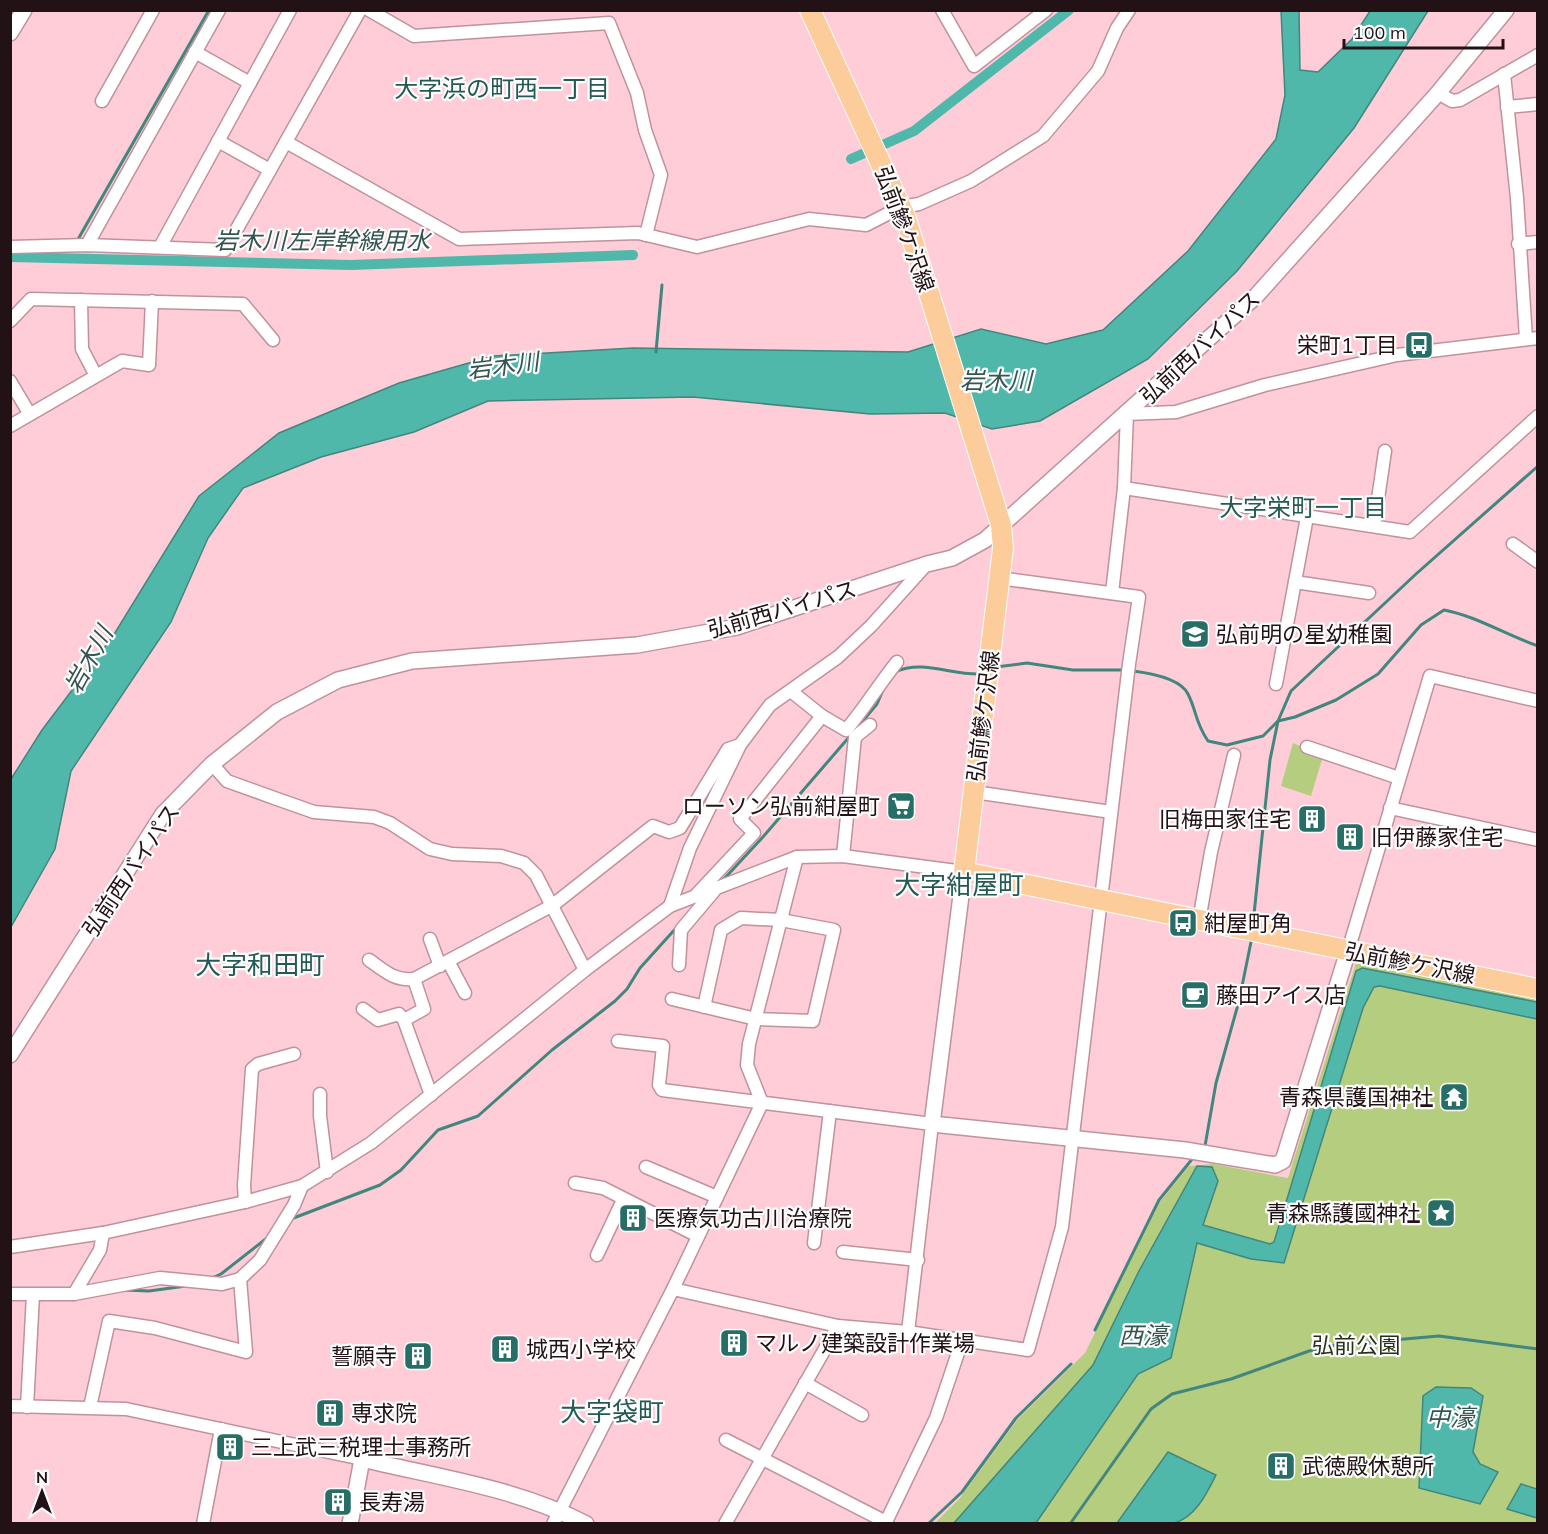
<svg xmlns="http://www.w3.org/2000/svg" width="1548" height="1534" font-family="Mulish,'Noto Sans JP',sans-serif">
	<style>
		.green { fill: #b4cd7f }
		.water { fill: #50b8aa; stroke: #42867d; stroke-width: 1.5 }
		.lines { fill: none; stroke-linecap: round; stroke-linejoin: round }
		.stream { stroke: #42867d; stroke-width: 3 }
		.canal { stroke: #50b8aa; stroke-width: 10 }
		.minor-casing { stroke: #bf929c; stroke-width: 15 }
		.tertiary-casing { stroke: #bf929c; stroke-width: 18 }
		.primary-casing { stroke: #fff; stroke-width: 22 }
		.minor { stroke: #fff; stroke-width: 12 }
		.tertiary { stroke: #fff; stroke-width: 15 }
		.primary { stroke: #fdcc9b; stroke-width: 20 }
		.labels { text-anchor: middle; stroke-width: 4.5; stroke-linejoin: round; paint-order: stroke }
		.street-label { font-size: 22px; fill: #221115; stroke: #fdfdfd }
		.poi-label { font-size: 22px; fill: #221115; stroke: #fdfdfd; text-anchor: start }
		.park-label { font-size: 22px; fill: #282f19; stroke: #fdfdfd }
		.neighbourhood-label { font-size: 24px; fill: #235b54; stroke: #fdfdfd }
		.water-label { font-size: 24px; font-style: italic; fill: #355550; stroke: #fdfdfd }
		.quarter-label { font-size: 26px; fill: #235b54; stroke: #fdfdfd }
	</style>
	<rect width="100%" height="100%" fill="#fecdd8"/>
	<!-- green -->
	<g class="green">
		<path d="M 1293,743 L 1323,756 L 1311,796 L 1281,786 Z"/>
		<path d="M 1356,963 L 1537,998 L 1537,1523 L 934,1524 L 960,1498 L 1018,1419 L 1085,1353 L 1160,1202 L 1189,1166 L 1213,1164 L 1288,1178 Z"/>
	</g>
	<!-- water -->
	<g class="water">
		<path d="M 1281,11 L 1299,11 L 1300,70 L 1318,72 L 1352,39 L 1370,11 L 1428,11 L 1354,128 L 1237,271 L 1148,359 L 1040,421 L 992,429 L 945,413 L 870,414 L 693,397 L 488,401 L 414,432 L 321,457 L 243,488 L 208,538 L 171,622 L 71,771 L 55,849 L 11,927 L 11,779 L 42,730 L 113,636 L 199,496 L 279,433 L 399,383 L 493,356 L 633,348 L 908,352 L 981,329 L 1046,344 L 1103,330 L 1188,251 L 1276,139 L 1285,95 Z"/>
		<path d="M 1362,968 L 1537,1002 L 1537,1019 L 1380,986 L 1374,987 L 1363,1008 L 1284,1263 L 1251,1259 L 1197,1243 L 1171,1358 L 1138,1374 L 1036,1523 L 954,1523 L 1093,1365 L 1139,1271 L 1197,1166 L 1212,1167 L 1218,1181 L 1203,1225 L 1270,1244 L 1274,1242 L 1356,971 Z"/>
		<path d="M 1436,1387 L 1471,1388 L 1483,1396 L 1473,1452 L 1480,1464 L 1498,1472 L 1480,1504 L 1419,1488 L 1423,1396 Z"/>
		<path d="M 1168,1452 L 1216,1475 C 1207,1493 1195,1518 1174,1523 L 1117,1523 Z"/>
		<path d="M 1521,1484 L 1537,1489 L 1537,1518 L 1507,1509 Z"/>
	</g>
	<g class="lines">
		<!-- stream -->
		<g class="stream">
			<path d="M 77,241 L 209,10"/>
			<path d="M 656,352 L 662,285"/>
			<path d="M 996,667 L 1027,663 L 1073,670 L 1126,670"/>
			<path d="M 1133,671 C 1149,673 1180,678 1188,694 C 1197,712 1195,722 1208,741 L 1227,745 L 1263,736 L 1278,721 L 1295,717 L 1336,700 L 1378,674 L 1421,625 L 1444,610 C 1476,616 1506,635 1538,646"/>
			<path d="M 895,672 C 923,659 952,676 982,674"/>
			<path d="M 856,729 L 877,704 L 883,690"/>
			<path d="M 723,880 L 762,838 L 850,736"/>
			<path d="M 1253,924 L 1270,760 L 1278,721 L 1291,691 L 1416,574 L 1538,466"/>
			<path d="M 1202,1149 L 1205,1146 L 1216,1083 L 1239,1001 L 1252,937"/>
			<path d="M 291,1219 L 380,1185 L 401,1170 L 438,1130 L 478,1116 L 552,1050 L 615,1001 L 627,989 L 640,968 L 677,927"/>
			<path d="M 212,1278 L 221,1274 L 267,1238"/>
			<path d="M 124,1290 L 149,1291 L 186,1286"/>
			<path d="M 1095,1330 L 1159,1200 L 1193,1158"/>
			<path d="M 928,1524 L 962,1492 L 1016,1418 L 1071,1364"/>
			<path d="M 1070,1524 L 1151,1409 L 1172,1394 L 1231,1379 L 1309,1351 L 1336,1345 L 1439,1336 L 1538,1349"/>
		</g>
		<!-- canal -->
		<g class="canal">
			<path d="M 851,159 L 914,131 L 1069,10"/>
			<path d="M 10,257 L 351,265 L 633,255"/>
		</g>
		<!-- minor casing -->
		<g class="minor-casing">
			<g id="minor">
				<path d="M 369,10 L 414,36 L 609,23 L 637,93 L 645,130 L 661,175 L 646,235"/>
				<path d="M 942,10 L 974,66 L 1046,10"/>
				<path d="M 195,52 L 250,83"/>
				<path d="M 1504,74 L 1517,198 L 1526,339"/>
				<path d="M 1438,93 L 1452,101 L 1460,100 L 1538,55"/>
				<path d="M 102,101 L 153,10"/>
				<path d="M 1507,107 L 1538,104"/>
				<path d="M 218,141 L 270,170"/>
				<path d="M 286,142 L 459,239 L 638,233 L 697,247 L 809,219 L 866,225 L 901,207 L 919,204 L 971,181 L 1043,136 L 1098,71 L 1117,28 L 1129,10"/>
				<path d="M 1518,244 L 1538,242"/>
				<path d="M 87,245 L 219,10"/>
				<path d="M 10,247 L 87,245 L 225,250 L 360,10"/>
				<path d="M 160,247 L 290,10"/>
				<path d="M 81,300 L 82,349 L 95,374"/>
				<path d="M 10,321 L 31,299 L 243,304 L 273,340"/>
				<path d="M 10,381 L 29,413"/>
				<path d="M 10,426 L 122,361 L 149,365 L 152,301"/>
				<path d="M 1124,488 L 1410,532 L 1538,416"/>
				<path d="M 1374,526 L 1385,451"/>
				<path d="M 1513,544 L 1538,562"/>
				<path d="M 1295,582 L 1369,593"/>
				<path d="M 1112,593 L 1124,488 L 1127,414 L 1176,412 L 1265,385 L 1397,355 L 1538,338"/>
				<path d="M 1276,684 L 1307,517"/>
				<path d="M 792,692 L 822,716 L 846,730 C 865,708 879,684 897,662"/>
				<path d="M 1307,747 L 1399,778"/>
				<path d="M 212,764 L 227,781 L 277,799 L 314,812 L 374,817 L 390,823 L 430,849 L 452,854 L 501,856 L 524,863 L 536,875 L 585,970"/>
				<path d="M 974,792 L 1111,812"/>
				<path d="M 1390,808 L 1538,840"/>
				<path d="M 843,856 L 855,737 L 870,725"/>
				<path d="M 696,895 L 754,833 L 740,819 L 822,716"/>
				<path d="M 670,906 L 690,848 L 740,745 L 770,705 L 838,657 L 871,626 L 926,565"/>
				<path d="M 1199,921 L 1211,852 L 1234,755"/>
				<path d="M 430,939 L 440,966"/>
				<path d="M 1348,951 L 1430,676 L 1538,701"/>
				<path d="M 369,960 C 385,971 394,981 414,979"/>
				<path d="M 448,961 L 465,993"/>
				<path d="M 679,965 L 681,930 L 714,891"/>
				<path d="M 672,999 L 756,1019 L 813,1021 L 834,930 L 781,920 L 741,918 L 721,930 L 704,1007"/>
				<path d="M 363,1009 L 378,1020 L 399,1014 L 404,1020 L 431,1095"/>
				<path d="M 404,1020 L 424,1009 L 414,979 L 553,905 L 653,826 L 669,832 L 680,828 L 728,749 L 740,745"/>
				<path d="M 618,1041 L 663,1046 L 659,1085 L 662,1090 L 932,1124 L 908,1332 L 838,1326 L 673,1289"/>
				<path d="M 320,1094 L 320,1116 L 327,1172"/>
				<path d="M 646,1167 L 717,1197"/>
				<path d="M 575,1183 L 603,1188 L 698,1236"/>
				<path d="M 245,1202 L 244,1185 L 252,1069 L 258,1064 L 294,1054"/>
				<path d="M 814,1243 L 830,1111"/>
				<path d="M 10,1247 L 103,1233 L 245,1202 L 302,1186 L 371,1143 L 585,970 L 670,906 L 797,857 L 843,856 L 964,872"/>
				<path d="M 843,1252 L 918,1260"/>
				<path d="M 597,1255 L 623,1200"/>
				<path d="M 10,1294 L 74,1294 L 160,1278 L 222,1284 L 240,1279 L 260,1260 L 294,1205 L 302,1186"/>
				<path d="M 74,1294 L 100,1250 L 103,1233"/>
				<path d="M 908,1332 L 1028,1350 L 1062,1227 L 1129,664 L 1139,597 L 999,578"/>
				<path d="M 805,1383 L 862,1415"/>
				<path d="M 10,1406 L 126,1409 L 362,1459"/>
				<path d="M 27,1407 L 33,1295"/>
				<path d="M 90,1407 L 109,1321 L 155,1328 L 246,1352 L 240,1279"/>
				<path d="M 726,1440 L 886,1522 L 936,1418 L 962,1341"/>
				<path d="M 203,1524 L 221,1429"/>
				<path d="M 553,1524 L 673,1289 L 762,1103 L 747,1065 L 749,1044 L 797,857"/>
				<path d="M 725,1524 L 838,1326"/>
			</g>
		</g>
		<!-- tertiary casing -->
		<g class="tertiary-casing">
			<g id="tertiary">
				<path d="M 10,33 L 24,10"/>
				<path d="M 964,872 L 932,1124 L 1185,1150 L 1275,1165 L 1283,1161 L 1348,951"/>
				<path d="M 10,1055 L 163,814 L 212,764 L 277,712 L 338,680 L 412,661 L 637,645 L 737,627 L 927,564 L 952,558 L 985,540 L 1257,295 L 1438,93 L 1506,10"/>
				<path d="M 350,1524 L 362,1459 C 436,1477 518,1488 586,1524"/>
			</g>
		</g>
		<!-- primary casing -->
		<g class="primary-casing">
			<path id="primary" d="M 810,10 L 905,216 L 1001,525 L 1003,548 L 964,872 L 1538,989"/>
		</g>
		<!-- minor -->
		<use href="#minor" class="minor"/>
		<!-- tertiary -->
		<use href="#tertiary" class="tertiary"/>
		<!-- primary -->
		<use href="#primary" class="primary"/>
	</g>
	<!-- icons -->
	<defs>
		<g id="bus-square" transform="scale(1.5)"><rect x="-9" y="-9" width="18" height="18" rx="4" fill="#276f66" stroke="#fdfdfd"/><path d="M-5-6H5V4H4V6H2V4H-2V6H-4V4H-5ZM-3.5-4V0h7V-4ZM-3.5 1.2v1.5H-2V1.2ZM2 1.2v1.5H3.5V1.2Z" fill="#fff"/></g>
		<g id="school-square" transform="scale(1.5)"><rect x="-9" y="-9" width="18" height="18" rx="4" fill="#276f66" stroke="#fdfdfd"/><path d="M0-5L7-2L0 1L-7-2ZM-4 1L0 2.5L4 1V4Q0 6-4 4Z" fill="#fff"/></g>
		<g id="supermarket-square" transform="scale(1.5)"><rect x="-9" y="-9" width="18" height="18" rx="4" fill="#276f66" stroke="#fdfdfd"/><path d="M-6-5.5h2.5l.6 2H6L4.5 2H-2.5L-4.4-4H-6ZM-1.5 3.2a1.3 1.3 0 1 0 .1 0ZM3 3.2a1.3 1.3 0 1 0 .1 0Z" fill="#fff"/></g>
		<g id="building-square" transform="scale(1.5)"><rect x="-9" y="-9" width="18" height="18" rx="4" fill="#276f66" stroke="#fdfdfd"/><path d="M-4-6H4V6H1V3H-1V6H-4ZM-2.5-4.3h1.7v1.8h-1.7ZM.8-4.3h1.7v1.8H.8ZM-2.5-1h1.7V.8h-1.7ZM.8-1h1.7V.8H.8Z" fill="#fff"/></g>
		<g id="cafe-square" transform="scale(1.5)"><rect x="-9" y="-9" width="18" height="18" rx="4" fill="#276f66" stroke="#fdfdfd"/><path d="M-5.5-4.5H6V0H3Q3 3.5 0 3.5H-2.5Q-5.5 3.5-5.5 0ZM3-3.2v2h1.7v-2ZM-6 4.5H4V6H-6Z" fill="#fff"/></g>
		<g id="temple-square" transform="scale(1.5)"><rect x="-9" y="-9" width="18" height="18" rx="4" fill="#276f66" stroke="#fdfdfd"/><path d="M0-6L5-2H3V0L6.5 2.5H4V6H1.5V3h-3V6H-4V2.5H-6.5L-3 0V-2H-5Z" fill="#fff"/></g>
		<g id="sight-square" transform="scale(1.5)"><rect x="-9" y="-9" width="18" height="18" rx="4" fill="#276f66" stroke="#fdfdfd"/><path d="M0-6L1.8-2.2L6-1.7L2.9 1.2L3.7 5.4L0 3.3L-3.7 5.4L-2.9 1.2L-6-1.7L-1.8-2.2Z" fill="#fff"/></g>
	</defs>
	<g fill-rule="evenodd">
		<use href="#bus-square" x="1419" y="345"/>
		<use href="#school-square" x="1195" y="634"/>
		<use href="#supermarket-square" x="901" y="806"/>
		<use href="#building-square" x="1312" y="819"/>
		<use href="#building-square" x="1350" y="837"/>
		<use href="#bus-square" x="1183" y="923"/>
		<use href="#cafe-square" x="1195" y="995"/>
		<use href="#temple-square" x="1454" y="1097"/>
		<use href="#sight-square" x="1441" y="1213"/>
		<use href="#building-square" x="633" y="1218"/>
		<use href="#building-square" x="734" y="1343"/>
		<use href="#building-square" x="505" y="1349"/>
		<use href="#building-square" x="418" y="1356"/>
		<use href="#building-square" x="330" y="1413"/>
		<use href="#building-square" x="230" y="1447"/>
		<use href="#building-square" x="1281" y="1466"/>
		<use href="#building-square" x="338" y="1502"/>
	</g>
	<g class="labels">
		<!-- street labels -->
		<g class="street-label">
			<text transform="translate(905 229) rotate(70)" y="8">弘前鰺ケ沢線</text>
			<text transform="translate(1200 347) rotate(-43)" y="8">弘前西バイパス</text>
			<text transform="translate(782 609) rotate(-16)" y="8">弘前西バイパス</text>
			<text transform="translate(983 716) rotate(-83)" y="8">弘前鰺ケ沢線</text>
			<text transform="translate(131 870) rotate(-56)" y="8">弘前西バイパス</text>
			<text transform="translate(1410 963) rotate(11)" y="8">弘前鰺ケ沢線</text>
		</g>
		<!-- poi labels -->
		<g class="poi-label">
			<text x="1398" y="353" text-anchor="end">栄町1丁目</text>
			<text x="1216" y="642">弘前明の星幼稚園</text>
			<text x="880" y="814" text-anchor="end">ローソン弘前紺屋町</text>
			<text x="1291" y="827" text-anchor="end">旧梅田家住宅</text>
			<text x="1371" y="845">旧伊藤家住宅</text>
			<text x="1204" y="931">紺屋町角</text>
			<text x="1216" y="1003">藤田アイス店</text>
			<text x="1433" y="1105" text-anchor="end">青森県護国神社</text>
			<text x="1420" y="1221" text-anchor="end">青森縣護國神社</text>
			<text x="654" y="1226">医療気功古川治療院</text>
			<text x="755" y="1351">マルノ建築設計作業場</text>
			<text x="526" y="1357">城西小学校</text>
			<text x="397" y="1364" text-anchor="end">誓願寺</text>
			<text x="351" y="1421">専求院</text>
			<text x="251" y="1455">三上武三税理士事務所</text>
			<text x="1302" y="1474">武徳殿休憩所</text>
			<text x="359" y="1510">長寿湯</text>
		</g>
		<!-- park labels -->
		<g class="park-label">
			<text x="1356" y="1353">弘前公園</text>
		</g>
		<!-- neighbourhood labels -->
		<g class="neighbourhood-label">
			<text x="502" y="97">大字浜の町西一丁目</text>
			<text x="1303" y="516">大字栄町一丁目</text>
		</g>
		<!-- water labels -->
		<g class="water-label">
			<text x="322" y="249">岩木川左岸幹線用水</text>
			<text transform="translate(503 366) rotate(-7)" y="8">岩木川</text>
			<text x="996" y="389">岩木川</text>
			<text transform="translate(89 660) rotate(-61)" y="8">岩木川</text>
			<text x="1143" y="1344">西濠</text>
			<text x="1450" y="1426">中濠</text>
		</g>
		<!-- quarter labels -->
		<g class="quarter-label">
			<text x="959" y="894">大字紺屋町</text>
			<text x="260" y="974">大字和田町</text>
			<text x="612" y="1421">大字袋町</text>
		</g>
	</g>
	<!-- border -->
	<rect width="1548" height="1534" fill="none" stroke="#221115" stroke-width="24"/>
	<!-- north arrow -->
	<g transform="translate(42 1492)" stroke="#fdfdfd" stroke-width="4.5" paint-order="stroke">
	<path d="M0-4.5L10 22L0 15L-10 22Z" fill="#221115"/>
	<text y="-9" font-size="16" font-weight="bold" text-anchor="middle" fill="#221115">N</text>
	</g>
	<!-- scale -->
	<path d="M1344 39v9h159v-9" fill="none" stroke="#221115" stroke-width="3"/>
	<text x="1353" y="39" font-size="18" fill="#221115" stroke="#fdfdfd" stroke-width="4.5" paint-order="stroke">100 m</text>
</svg>
